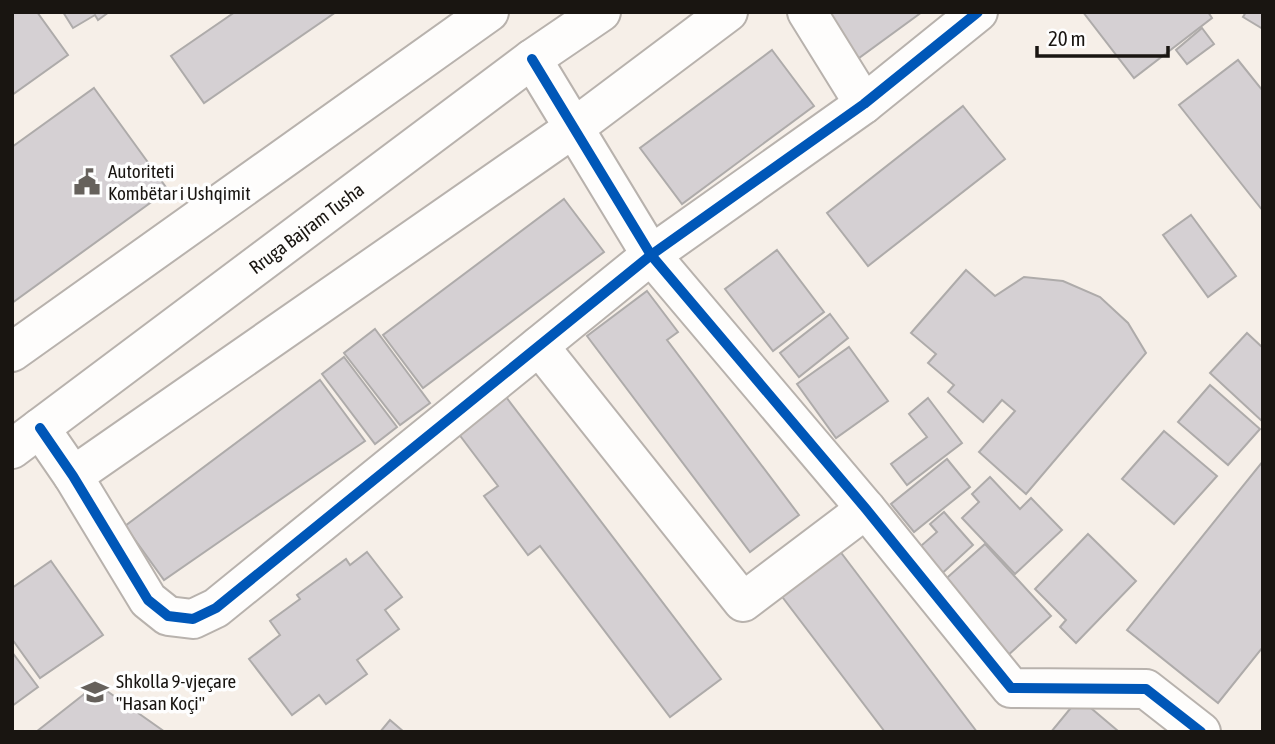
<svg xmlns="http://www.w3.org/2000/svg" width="1275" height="744" font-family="'Asap Condensed',sans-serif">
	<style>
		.building { fill: #d5d0d3; stroke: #aeabaa; stroke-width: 2 }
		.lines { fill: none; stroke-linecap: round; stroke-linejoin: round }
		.minor-casing { stroke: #b8b2ad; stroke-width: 42 }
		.secondary-casing { stroke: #b8b2ad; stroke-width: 42 }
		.minor { stroke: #fefdfc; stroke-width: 38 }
		.secondary { stroke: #fefdfc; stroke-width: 38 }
		.cycleway-casing { stroke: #fefefe; stroke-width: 15 }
		.cycleway { stroke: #0057b8; stroke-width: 10 }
		.labels { text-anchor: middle; stroke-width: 7; stroke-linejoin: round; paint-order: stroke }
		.poi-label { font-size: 19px; fill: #191511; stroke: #fefefe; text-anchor: start }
		.street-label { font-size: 19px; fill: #191511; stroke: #fefefe }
	</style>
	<rect width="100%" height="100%" fill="#f6efe8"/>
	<!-- building -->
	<g class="building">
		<path d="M 12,12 L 37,12 L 68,55 L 12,95 Z"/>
		<path d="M 63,12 L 109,12 L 98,20 L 95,15 L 73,28 Z"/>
		<path d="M 235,12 L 336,12 L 204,103 L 171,56 Z"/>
		<path d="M 809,12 L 922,12 L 848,66 Z"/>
		<path d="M 1083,12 L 1208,12 L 1212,18 L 1134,78 Z"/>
		<path d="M 1246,12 L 1263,12 L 1263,29 L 1243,17 Z"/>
		<path d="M 1202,28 L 1214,44 L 1187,64 L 1176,50 Z"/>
		<path d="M 772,50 L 814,106 L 682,204 L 640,148 Z"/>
		<path d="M 1238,60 L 1263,91 L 1263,211 L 1179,105 Z"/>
		<path d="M 94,88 L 168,190 L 12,303 L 12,147 Z"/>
		<path d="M 963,106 L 1005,159 L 868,266 L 827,213 Z"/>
		<path d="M 564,199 L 604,252 L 423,388 L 383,335 Z"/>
		<path d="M 1191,215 L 1236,276 L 1208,297 L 1163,235 Z"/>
		<path d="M 777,250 L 824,312 L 773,351 L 725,289 Z"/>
		<path d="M 966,270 L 995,296 L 1024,277 L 1063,281 L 1100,297 L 1128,323 L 1146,353 L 1026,494 L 979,452 L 1015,411 L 1002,400 L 983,422 L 948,392 L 954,385 L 928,363 L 936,354 L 911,333 Z"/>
		<path d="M 647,291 L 678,332 L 667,340 L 799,515 L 750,552 L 587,336 Z"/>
		<path d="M 830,314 L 848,338 L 799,377 L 780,353 Z"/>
		<path d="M 375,329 L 430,403 L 400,425 L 344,353 Z"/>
		<path d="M 1247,333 L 1263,348 L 1263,422 L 1210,373 Z"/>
		<path d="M 849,347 L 888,401 L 836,438 L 797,384 Z"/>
		<path d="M 344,357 L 397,427 L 375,444 L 322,374 Z"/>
		<path d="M 320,380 L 365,441 L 164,580 L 125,526 Z"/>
		<path d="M 1210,385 L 1260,429 L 1228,465 L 1178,422 Z"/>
		<path d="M 503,393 L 721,679 L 670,717 L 540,546 L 528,555 L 484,496 L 498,486 L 455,429 Z"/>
		<path d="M 928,398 L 962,443 L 907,485 L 891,464 L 927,437 L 909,414 Z"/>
		<path d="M 1164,431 L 1217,476 L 1174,524 L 1122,479 Z"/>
		<path d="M 947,459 L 970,487 L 914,532 L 891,504 Z"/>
		<path d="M 1263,461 L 1263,647 L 1218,703 L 1127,630 Z"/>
		<path d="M 990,477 L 1020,509 L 1031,498 L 1062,530 L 1015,574 L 962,518 L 979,502 L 972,494 Z"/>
		<path d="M 944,512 L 973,545 L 937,578 L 914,552 L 937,532 L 930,524 Z"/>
		<path d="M 1088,534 L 1136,581 L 1076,643 L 1060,627 L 1066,620 L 1035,589 Z"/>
		<path d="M 985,544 L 1051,616 L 1006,657 L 940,584 Z"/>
		<path d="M 836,546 L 977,732 L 885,732 L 777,590 Z"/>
		<path d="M 367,552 L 402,597 L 385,610 L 399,629 L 357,660 L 367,674 L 326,704 L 319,695 L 292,715 L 249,659 L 280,635 L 270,621 L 300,599 L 297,595 L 346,559 L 350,565 Z"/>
		<path d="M 51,561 L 103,635 L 40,678 L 12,639 L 12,588 Z"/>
		<path d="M 12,652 L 38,687 L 12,706 Z"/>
		<path d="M 97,684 L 165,732 L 36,732 Z"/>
		<path d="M 1079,698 L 1118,731 L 1118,732 L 1051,732 Z"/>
		<path d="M 390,720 L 404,732 L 380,732 Z"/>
	</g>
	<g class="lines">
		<!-- minor casing -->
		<g class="minor-casing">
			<g id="minor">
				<path d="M 807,12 L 864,104"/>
				<path d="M 532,59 L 651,255 L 866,509 L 1011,688 L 1146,689 L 1201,732"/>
				<path d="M 539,346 L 743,602 L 866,509"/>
				<path d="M 40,428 L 73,476 L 148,600 L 168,616 L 193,619 L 216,608 L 651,255 L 864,104 L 978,12"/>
				<path d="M 73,476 L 575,127 L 728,12"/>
			</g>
		</g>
		<!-- secondary casing -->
		<g class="secondary-casing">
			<g id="secondary">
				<path d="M 12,352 L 489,12"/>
				<path id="s1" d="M 12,449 L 532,59 L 601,12"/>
			</g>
		</g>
		<!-- minor -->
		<use href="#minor" class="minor"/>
		<!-- secondary -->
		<use href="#secondary" class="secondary"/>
		<!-- cycleway casing -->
		<g class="cycleway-casing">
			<g id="cycleway">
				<path d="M 532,59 L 651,255 L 866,509 L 1011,688 L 1146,689 L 1201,732"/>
				<path d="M 40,428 L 73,476 L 148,600 L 168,616 L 193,619 L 216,608 L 651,255 L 864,104 L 978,12"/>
			</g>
		</g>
		<!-- cycleway -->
		<use href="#cycleway" class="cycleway"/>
	</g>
	<!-- icons -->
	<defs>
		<g id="civic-bare" transform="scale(2.1)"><path d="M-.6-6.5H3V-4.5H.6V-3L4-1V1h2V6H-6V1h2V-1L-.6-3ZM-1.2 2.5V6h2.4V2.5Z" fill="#66615c" stroke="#fefefe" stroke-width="2.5" paint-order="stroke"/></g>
		<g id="school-bare" transform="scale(2.1)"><path d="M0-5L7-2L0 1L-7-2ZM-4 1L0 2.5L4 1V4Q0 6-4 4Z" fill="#66615c" stroke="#fefefe" stroke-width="2.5" paint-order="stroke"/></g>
	</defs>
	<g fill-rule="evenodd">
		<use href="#civic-bare" x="87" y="182"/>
		<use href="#school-bare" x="95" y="692"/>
	</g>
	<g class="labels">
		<!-- poi labels -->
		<g class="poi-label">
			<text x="108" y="178">Autoriteti<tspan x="108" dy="22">Kombëtar i Ushqimit</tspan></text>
			<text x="116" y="688">Shkolla 9-vjeçare<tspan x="116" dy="22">"Hasan Koçi"</tspan></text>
		</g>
		<!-- street labels -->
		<g class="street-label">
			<text dy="7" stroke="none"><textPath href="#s1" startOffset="368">Rruga Bajram Tusha</textPath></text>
		</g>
	</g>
	<!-- border -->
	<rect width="1275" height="744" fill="none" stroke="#191511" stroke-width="28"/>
	<!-- scale -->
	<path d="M1037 46v10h131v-10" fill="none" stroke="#191511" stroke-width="3.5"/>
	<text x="1048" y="46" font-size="21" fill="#191511" stroke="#fefefe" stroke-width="5" paint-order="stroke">20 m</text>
</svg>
